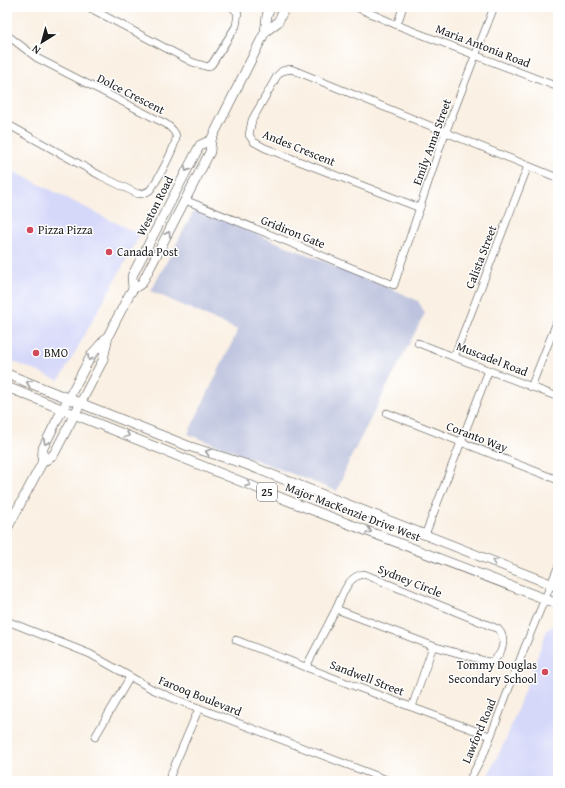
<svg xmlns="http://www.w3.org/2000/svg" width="565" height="788" font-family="'Gentium Book Plus',serif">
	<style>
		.built { fill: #d5d8f9 }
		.industrial { fill: #bdc3de }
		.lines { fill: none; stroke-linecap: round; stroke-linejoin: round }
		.minor-casing { stroke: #3d3c3a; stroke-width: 8 }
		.major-casing { stroke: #3d3c3a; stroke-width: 10 }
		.minor { stroke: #fff; stroke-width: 7 }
		.major { stroke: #fff; stroke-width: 9 }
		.oneway { stroke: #999 }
		.poi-dot { fill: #d1495b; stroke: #fff; stroke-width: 1.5 }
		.labels { text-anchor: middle; stroke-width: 3; stroke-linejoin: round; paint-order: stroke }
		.shield { fill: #fff; stroke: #606060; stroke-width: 1 }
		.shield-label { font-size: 11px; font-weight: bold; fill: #1c1c1c }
		.street-label { font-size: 12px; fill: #1c1c1c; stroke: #fff }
		.poi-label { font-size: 12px; fill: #1c1c1c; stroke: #fff; text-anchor: start }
	</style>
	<rect width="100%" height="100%" fill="#fff"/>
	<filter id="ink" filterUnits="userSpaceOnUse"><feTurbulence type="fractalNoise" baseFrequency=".025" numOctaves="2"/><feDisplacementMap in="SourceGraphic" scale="8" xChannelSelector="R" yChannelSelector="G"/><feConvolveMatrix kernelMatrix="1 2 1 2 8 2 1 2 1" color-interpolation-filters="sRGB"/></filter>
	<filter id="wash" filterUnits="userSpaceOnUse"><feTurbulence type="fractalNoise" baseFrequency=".012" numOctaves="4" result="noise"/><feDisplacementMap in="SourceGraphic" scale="16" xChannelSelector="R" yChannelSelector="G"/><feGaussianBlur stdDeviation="0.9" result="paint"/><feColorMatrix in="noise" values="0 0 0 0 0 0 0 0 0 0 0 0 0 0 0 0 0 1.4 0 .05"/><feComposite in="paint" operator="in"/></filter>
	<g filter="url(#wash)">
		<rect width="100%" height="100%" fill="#faf0e3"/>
		<!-- built -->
		<g class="built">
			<path d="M 7,168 L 140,235 L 62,376 L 58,380 L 7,359 Z"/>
			<path d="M 558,622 L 558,781 L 485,781 L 507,737 L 547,630 Z"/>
		</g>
		<!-- industrial -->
		<path class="industrial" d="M 195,209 L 397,291 L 418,301 L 425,313 L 349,461 L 337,491 L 188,434 L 238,330 L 151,291 Z"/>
	</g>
	<g filter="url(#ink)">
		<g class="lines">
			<!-- minor casing -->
			<g class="minor-casing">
				<g id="minor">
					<path d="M 88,7 L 192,62 L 208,67 L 212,64 L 236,26 L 238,13 L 232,7"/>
					<path d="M 356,7 L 397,25 L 558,87"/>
					<path d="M 397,25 L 403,7"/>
					<path d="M 7,35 L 37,58 L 166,124 C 170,127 175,131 176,136 C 177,145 156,183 150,190 C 146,193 143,194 138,194 L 101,176 L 7,124"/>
					<path d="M 185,200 L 394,285 L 441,144 L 494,7"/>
					<path d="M 420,208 L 265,148 L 254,142 L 249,135 L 252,120 L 277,76 L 282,71 L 291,69 L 558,178"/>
					<path d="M 418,343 L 558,397"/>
					<path d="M 454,357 L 528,166"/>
					<path d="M 531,387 L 558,319"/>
					<path d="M 387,413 L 558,480"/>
					<path d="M 425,535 L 489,370"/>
					<path d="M 7,621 L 90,654 L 152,689 L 175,699 L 390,781"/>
					<path d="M 236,640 L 357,687 L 490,736"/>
					<path d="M 306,667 L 336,609"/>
					<path d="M 412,707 L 433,646 L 489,662 C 502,658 508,639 498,629 L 364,574 C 347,576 343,595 336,609 L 433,646"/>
					<path d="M 95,737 L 130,677"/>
					<path d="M 168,781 L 199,708"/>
					<path d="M 469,781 L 485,751 L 526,644 L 558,567"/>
				</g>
			</g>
			<!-- major casing -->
			<g class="major-casing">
				<g id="major">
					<path d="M 265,32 L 278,22 L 285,7"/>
					<path d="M 133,289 L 132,276 L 200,145 L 211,140"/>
					<path d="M 7,374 L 188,446 L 245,464 L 558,587"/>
					<path d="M 7,387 L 289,501 L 558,604"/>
					<path d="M 42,463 L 54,454 L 103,360 L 108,336 L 129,295 L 133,289 L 142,283 L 210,152 L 211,140 L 265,32 L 267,15 L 271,7"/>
					<path d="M 7,529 L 42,463 L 43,448 L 56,422 L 92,354 L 107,337"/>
				</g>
			</g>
			<!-- minor -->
			<use href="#minor" class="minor"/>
			<!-- major -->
			<use href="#major" class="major"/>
		</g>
		<!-- one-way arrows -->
		<defs><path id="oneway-chevron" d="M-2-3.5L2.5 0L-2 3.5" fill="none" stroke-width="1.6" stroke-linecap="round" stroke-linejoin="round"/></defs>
		<g class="oneway">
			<use href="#oneway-chevron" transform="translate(187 169) rotate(117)"/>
			<use href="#oneway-chevron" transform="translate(168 234) rotate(-63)"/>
			<use href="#oneway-chevron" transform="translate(90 358) rotate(120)"/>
			<use href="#oneway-chevron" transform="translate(29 383) rotate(-159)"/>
			<use href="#oneway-chevron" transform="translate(127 435) rotate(21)"/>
			<use href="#oneway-chevron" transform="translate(46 442) rotate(116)"/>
			<use href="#oneway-chevron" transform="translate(208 452) rotate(-162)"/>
			<use href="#oneway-chevron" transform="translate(248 484) rotate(22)"/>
			<use href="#oneway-chevron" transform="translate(369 531) rotate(21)"/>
			<use href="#oneway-chevron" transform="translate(495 562) rotate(-158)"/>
		</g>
	</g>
	<!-- markers -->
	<g class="poi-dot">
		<circle cx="30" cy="230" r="4"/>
		<circle cx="109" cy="252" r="4"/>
		<circle cx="36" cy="353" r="4"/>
		<circle cx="545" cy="672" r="4"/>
	</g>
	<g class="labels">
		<!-- shield labels -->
		<rect class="shield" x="257" y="483" width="20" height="18" rx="3"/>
		<g class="shield-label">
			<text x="267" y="496">25</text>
		</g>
		<!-- street labels -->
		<g class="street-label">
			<text transform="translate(483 46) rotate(21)" y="4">Maria Antonia Road</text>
			<text transform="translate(131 94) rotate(27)" y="4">Dolce Crescent</text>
			<text transform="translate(432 142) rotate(-70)" y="4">Emily Anna Street</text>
			<text transform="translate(299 148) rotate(22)" y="4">Andes Crescent</text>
			<text transform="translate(155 206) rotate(-63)" y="4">Weston Road</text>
			<text transform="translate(293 232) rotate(22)" y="4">Gridiron Gate</text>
			<text transform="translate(481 257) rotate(-69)" y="4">Calista Street</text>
			<text transform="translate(492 359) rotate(21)" y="4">Muscadel Road</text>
			<text transform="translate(477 437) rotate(21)" y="4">Coranto Way</text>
			<text transform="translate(353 512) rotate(21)" y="4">Major MacKenzie Drive West</text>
			<text transform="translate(410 581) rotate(22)" y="4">Sydney Circle</text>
			<text transform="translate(367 678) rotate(21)" y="4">Sandwell Street</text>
			<text transform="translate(200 696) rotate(22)" y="4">Farooq Boulevard</text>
			<text transform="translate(479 731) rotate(-67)" y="4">Lawford Road</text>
		</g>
		<!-- poi labels -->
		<g class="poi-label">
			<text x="38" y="234">Pizza Pizza</text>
			<text x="117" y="256">Canada Post</text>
			<text x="44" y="357">BMO</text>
			<text x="537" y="669" text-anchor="end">Tommy Douglas<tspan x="537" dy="14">Secondary School</tspan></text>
		</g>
	</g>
	<!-- margin -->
	<rect width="565" height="788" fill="none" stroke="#fff" stroke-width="24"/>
	<!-- north arrow -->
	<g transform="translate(42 42) rotate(217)" stroke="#ffffff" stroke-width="3" paint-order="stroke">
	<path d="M0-3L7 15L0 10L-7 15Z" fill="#1c1c1c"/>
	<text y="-6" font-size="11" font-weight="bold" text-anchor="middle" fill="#1c1c1c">N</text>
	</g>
</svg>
